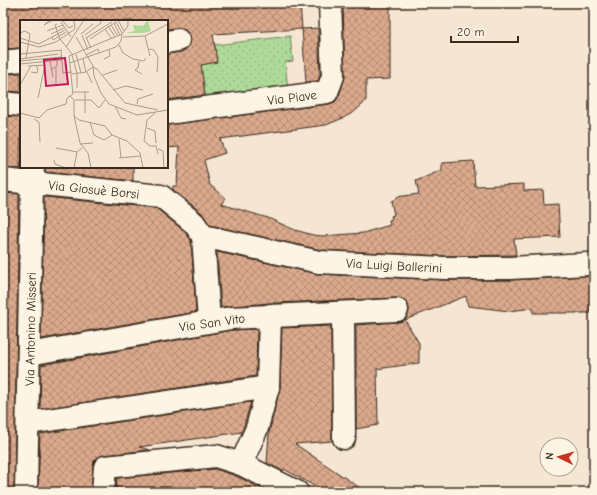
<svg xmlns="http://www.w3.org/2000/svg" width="597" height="495" font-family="'Comic Neue',sans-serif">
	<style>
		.garden { fill: url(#garden-dots); stroke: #74825c }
		.building { fill: url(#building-cross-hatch); stroke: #3b2a1e }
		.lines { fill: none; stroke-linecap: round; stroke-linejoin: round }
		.street-casing { stroke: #3b2a1e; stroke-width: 25 }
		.secondary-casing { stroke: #3b2a1e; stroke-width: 25 }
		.street { stroke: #fcf5e5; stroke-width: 22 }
		.secondary { stroke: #fcf5e5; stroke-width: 22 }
		.labels { text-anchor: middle; stroke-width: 3; stroke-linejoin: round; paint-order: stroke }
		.street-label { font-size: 13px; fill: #3b2a1e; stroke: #fcf5e5 }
		.inset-road { fill: none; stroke: #ab9b8b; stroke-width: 1 }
		.view { fill: #c2185b; fill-opacity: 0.15; stroke: #c2185b; stroke-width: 2 }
		.inset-edge { fill: none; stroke: #3b2a1e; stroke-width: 2 }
	</style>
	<defs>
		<pattern id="garden-dots" width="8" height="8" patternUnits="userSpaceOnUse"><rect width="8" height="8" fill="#adda99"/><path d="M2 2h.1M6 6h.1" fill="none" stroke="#96bb83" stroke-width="1.8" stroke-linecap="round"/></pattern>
		<pattern id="building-cross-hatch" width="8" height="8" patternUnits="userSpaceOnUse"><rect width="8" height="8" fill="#dbaa8d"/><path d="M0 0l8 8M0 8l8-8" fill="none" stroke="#b38b73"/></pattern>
	</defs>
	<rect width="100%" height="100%" fill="#f5e6d3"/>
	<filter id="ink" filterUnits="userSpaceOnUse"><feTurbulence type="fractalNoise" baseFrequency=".025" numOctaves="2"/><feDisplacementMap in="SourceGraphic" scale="8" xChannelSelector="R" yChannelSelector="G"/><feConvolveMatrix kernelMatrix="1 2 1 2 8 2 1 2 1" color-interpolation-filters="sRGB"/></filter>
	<g filter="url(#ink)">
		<!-- garden -->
		<path class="garden" d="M 290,36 L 293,61 L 285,62 L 288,90 L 205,100 L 201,65 L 216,62 L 215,45 Z"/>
		<!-- building -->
		<g class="building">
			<path d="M 3,3 L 300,3 L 302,29 L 213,34 L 217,62 L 201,65 L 205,95 L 167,100 L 167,54 L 181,52 L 186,49 L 190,44 L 190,37 L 187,32 L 183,28 L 176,28 L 167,29 L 167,21 L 21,21 L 21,48 L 3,49 Z"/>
			<path d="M 343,3 L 390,3 L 390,79 L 366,80 L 366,100 L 363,104 L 354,112 L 343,118 L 326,125 L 220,139 L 225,153 L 204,160 L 210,185 L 226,198 L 221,204 L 268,218 L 295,230 L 313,235 L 323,236 L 363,233 L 390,225 L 389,220 L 392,219 L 391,216 L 394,215 L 391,201 L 396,199 L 396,197 L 419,194 L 416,181 L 442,170 L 442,163 L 473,161 L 475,186 L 524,184 L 524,191 L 543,190 L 544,205 L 558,204 L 560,237 L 514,239 L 516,255 L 443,256 L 321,250 L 210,225 L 202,213 L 173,190 L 173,186 L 177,186 L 179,147 L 167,148 L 167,125 L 329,104 L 335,102 L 339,96 L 345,76 Z"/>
			<path d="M 318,28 L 320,74 L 318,81 L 306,82 L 302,29 Z"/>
			<path d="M 21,73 L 21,92 L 7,91 L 5,74 Z"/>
			<path d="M 3,116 L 21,117 L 20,169 L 3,168 Z"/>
			<path d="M 45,167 L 133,167 L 133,181 L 45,172 Z"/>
			<path d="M 3,193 L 19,194 L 14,492 L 3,492 Z"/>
			<path d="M 44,197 L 156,208 L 185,232 L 191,240 L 196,312 L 41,339 Z"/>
			<path d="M 217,252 L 318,274 L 443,280 L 511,280 L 589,276 L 594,275 L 594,313 L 533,313 L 533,308 L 509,311 L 468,306 L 466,296 L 405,320 L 419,343 L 419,363 L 377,369 L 378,425 L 356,429 L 356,325 L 398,322 L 403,321 L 408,315 L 409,309 L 407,303 L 402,299 L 396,298 L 274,303 L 270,303 L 221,307 Z"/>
			<path d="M 331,326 L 332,441 L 295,444 L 366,492 L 325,492 L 284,469 L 283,471 L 267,463 L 269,433 L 280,387 L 282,328 Z"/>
			<path d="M 257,329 L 256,376 L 40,409 L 41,365 L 232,330 Z"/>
			<path d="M 251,402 L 242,432 L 139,447 L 150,450 L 103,455 L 98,457 L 94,461 L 93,466 L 91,492 L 38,492 L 40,434 Z"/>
			<path d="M 215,469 L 236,476 L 269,492 L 116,492 L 117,478 Z"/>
		</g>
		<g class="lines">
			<!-- street casing -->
			<g class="street-casing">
				<g id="street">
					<path d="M 167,42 L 178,40"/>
					<path d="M 3,62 L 21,60"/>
					<path d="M 167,113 L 327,92 L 333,76 L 330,3"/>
					<path d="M 203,236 L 319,262 L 443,268 L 510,268 L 588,264"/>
					<path d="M 343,314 L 344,438"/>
					<path d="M 29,354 L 231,318 L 397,310"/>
					<path d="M 28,423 L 268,387"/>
					<path d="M 241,464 L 257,428 L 268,387 L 270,315"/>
					<path d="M 26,492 L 32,183 L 161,196 L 194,223 L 203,236 L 209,321"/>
					<path d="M 103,492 L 105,467 L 216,456 L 241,464 L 297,492"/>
				</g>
			</g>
			<!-- secondary casing -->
			<g class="secondary-casing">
				<g id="secondary">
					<path d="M 3,103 L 21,105"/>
					<path d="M 3,180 L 32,183 L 33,167"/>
				</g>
			</g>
			<!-- street -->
			<use href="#street" class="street"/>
			<!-- secondary -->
			<use href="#secondary" class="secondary"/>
		</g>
	</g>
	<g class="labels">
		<!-- street labels -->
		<g class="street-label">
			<text transform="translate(292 97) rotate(-7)" y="5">Via Piave</text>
			<text transform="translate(94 189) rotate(6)" y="5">Via Giosuè Borsi</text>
			<text transform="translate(394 265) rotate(3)" y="5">Via Luigi Ballerini</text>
			<text transform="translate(212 322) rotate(-8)" y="5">Via San Vito</text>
			<text transform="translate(30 329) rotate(-89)" y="5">Via Antonino Misseri</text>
		</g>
	</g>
	<!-- overview -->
	<g transform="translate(20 20)">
		<rect width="148" height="148" fill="#f5e6d3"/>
		<path d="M 128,0 L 131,11 L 124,13 L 106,13 L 115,11 L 113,5 L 123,6 Z" fill="#adda99"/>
		<path class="inset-road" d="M 30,0 L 24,5 L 33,0M 98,0 L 104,11M 43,1 L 49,8 L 53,6M 41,2 L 51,17M 94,3 L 100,15M 37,4 L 35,5 L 40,19 L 53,35M 91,5 L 98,16M 88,6 L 95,17M 85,9 L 92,19M 27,11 L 43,5M 0,13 L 5,11 L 10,14 L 6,38M 31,14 L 44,8M 61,14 L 73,4M 62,15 L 68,30M 65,15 L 81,3 L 81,0M 125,16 L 130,36M 32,17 L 33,20 L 46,12M 56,17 L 73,46 L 74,56 L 81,73 L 89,84 L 117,95 L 148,90M 66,17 L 71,28M 103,17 L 125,16 L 148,4M 0,18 L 19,24M 66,18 L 92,2M 70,19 L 96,2 L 102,13M 0,22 L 19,27 L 36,22 L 55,9 L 54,0M 19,24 L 45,10M 99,25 L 103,33 L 113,39 L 124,41 L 126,38M 46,27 L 64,0M 129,29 L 134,30 L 138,37 L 137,52M 41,31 L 43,53 L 52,52M 0,34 L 42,30M 56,34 L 61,53M 52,35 L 57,53M 66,35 L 78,29 L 79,33M 0,39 L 38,34M 63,39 L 66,52M 84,39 L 90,36 L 89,30M 0,41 L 41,37M 30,41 L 33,57M 119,41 L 118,48 L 115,50 L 122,54M 50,43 L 96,27 L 101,21 L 102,14M 0,44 L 41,40M 8,46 L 25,45 L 18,78M 36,48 L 36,65M 32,49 L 37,46 L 37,39M 11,52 L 17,53 L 18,48 L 15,45M 66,52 L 73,47 L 77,49 L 105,83 L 138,90M 67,52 L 72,63M 57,53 L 57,68M 52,54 L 66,52M 83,55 L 97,50M 0,65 L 11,46M 93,70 L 106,66 L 123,70M 53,72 L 69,72M 65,72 L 65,93M 50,76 L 54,80 L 54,96 L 60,123 L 68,133 L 71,148M 55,80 L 71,80 L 79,88 L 85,80M 117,84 L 118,79 L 133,74M 95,86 L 101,98 L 106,99M 0,93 L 19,98 L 27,90 L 46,84 L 47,78 L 53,74 L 49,36 L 102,14 L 108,6 L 108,0M 135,93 L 127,100 L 124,121 L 130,126 L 136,126 L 138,134M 54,96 L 59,100 L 85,106 L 92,115 L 107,121 L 120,133 L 123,148M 14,99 L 19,102 L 20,122M 70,102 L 74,115 L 84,120 L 92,115M 127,108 L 135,111 L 136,123M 99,119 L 101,138M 60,124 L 73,123M 36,128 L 57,132 L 62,128M 138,129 L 143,131 L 144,148M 99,138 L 121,136M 34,140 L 35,144 L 46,148M 54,148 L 57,132"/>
		<path class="view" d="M 45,38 L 48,64 L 26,66 L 24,40 Z"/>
		<rect width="148" height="148" class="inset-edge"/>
	</g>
	<!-- margin -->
	<rect width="597" height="495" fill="none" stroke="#fcf5e5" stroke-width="16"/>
	<rect x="8" y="8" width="581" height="479" fill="none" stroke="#3b2a1e" stroke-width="1.5" filter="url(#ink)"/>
	<!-- north arrow -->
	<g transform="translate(559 457) rotate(275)"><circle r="19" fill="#fcf5e5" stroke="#afa495"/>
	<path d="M0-3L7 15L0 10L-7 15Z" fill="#c8321e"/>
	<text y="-6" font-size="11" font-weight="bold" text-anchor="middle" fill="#3b2a1e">N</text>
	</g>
	<!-- scale -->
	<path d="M451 36v6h67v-6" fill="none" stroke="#3b2a1e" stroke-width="2"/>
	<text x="457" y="36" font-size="12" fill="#3b2a1e" stroke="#fcf5e5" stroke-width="3" paint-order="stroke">20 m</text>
</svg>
